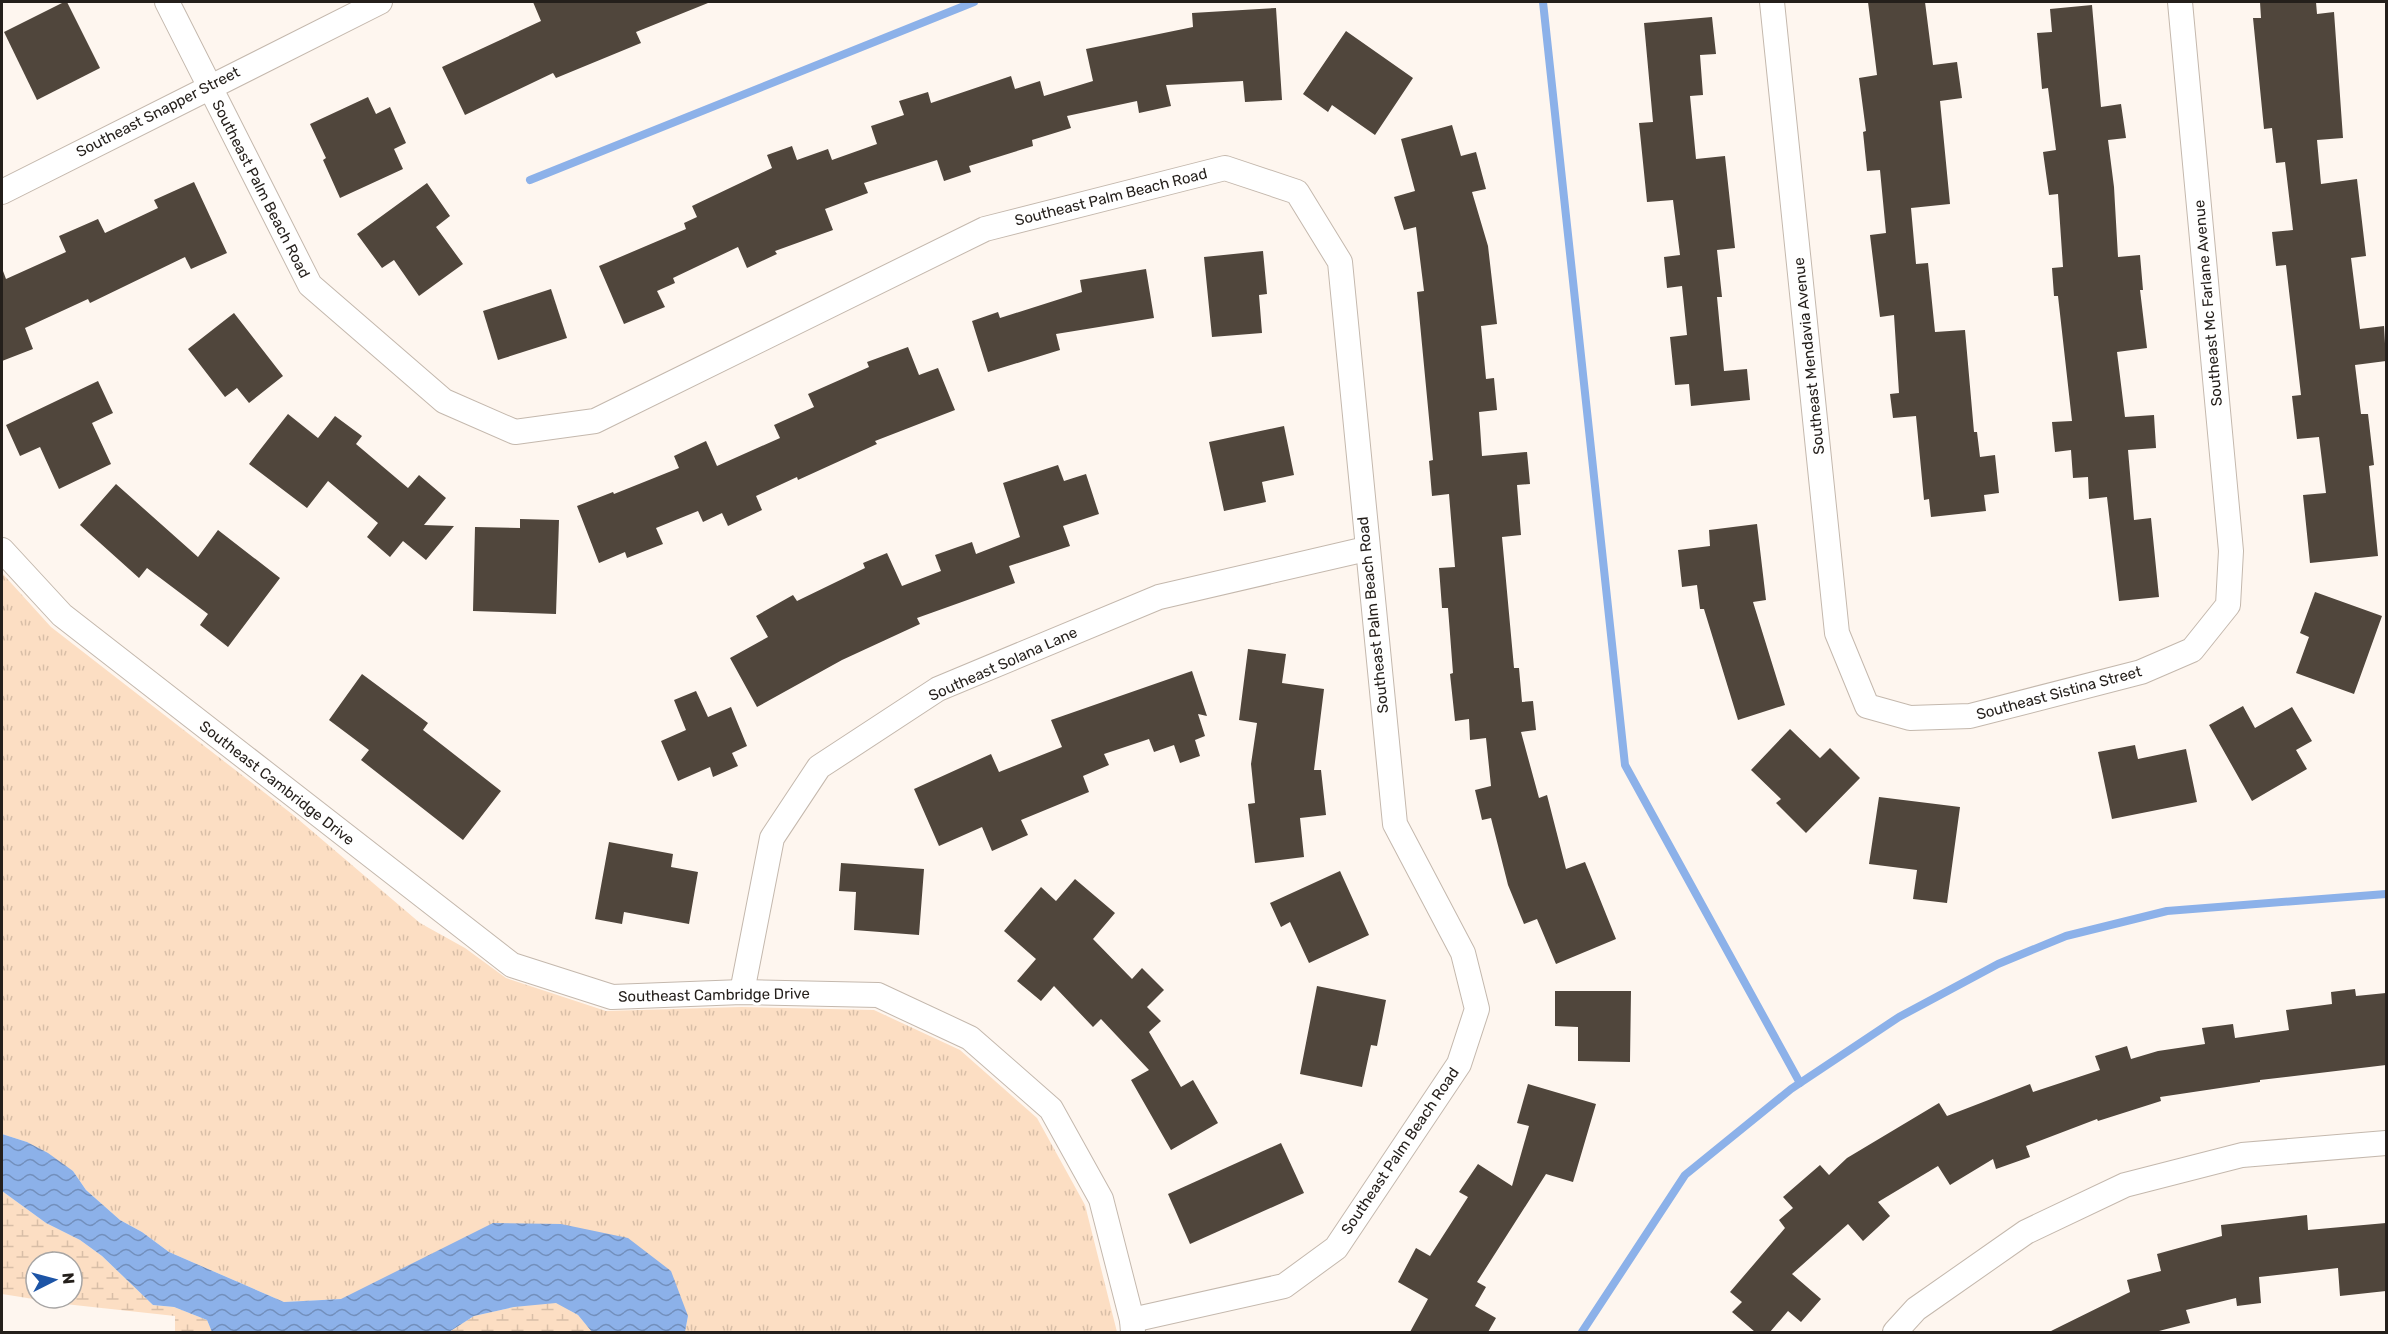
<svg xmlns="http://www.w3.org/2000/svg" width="2388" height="1334" font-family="Rubik,sans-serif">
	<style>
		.grass { fill: url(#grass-tufts) }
		.wetland { fill: url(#wetland-marsh); fill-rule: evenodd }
		.water { fill: url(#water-waves) }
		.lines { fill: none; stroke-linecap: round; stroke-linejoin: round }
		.stream { stroke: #8cb1e9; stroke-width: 8 }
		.building { fill: #50463c }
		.street-casing { stroke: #c4b8ad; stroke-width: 26 }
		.street { stroke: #fff; stroke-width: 24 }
		.labels { text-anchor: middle; stroke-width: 6; stroke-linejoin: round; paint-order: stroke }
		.street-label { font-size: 15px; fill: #241f1b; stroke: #fff }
	</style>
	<defs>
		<pattern id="grass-tufts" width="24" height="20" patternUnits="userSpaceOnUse" patternTransform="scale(1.5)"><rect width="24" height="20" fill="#fcdec3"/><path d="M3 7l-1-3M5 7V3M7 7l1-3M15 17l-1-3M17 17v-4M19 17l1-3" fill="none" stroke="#d8bea7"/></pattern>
		<pattern id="wetland-marsh" width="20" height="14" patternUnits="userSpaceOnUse" patternTransform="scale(1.5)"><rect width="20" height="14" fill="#fcdec3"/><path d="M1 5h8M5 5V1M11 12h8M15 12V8" fill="none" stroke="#d8bea7"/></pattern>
		<pattern id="water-waves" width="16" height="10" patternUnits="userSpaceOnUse" patternTransform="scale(1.5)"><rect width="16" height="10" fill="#8cb1e9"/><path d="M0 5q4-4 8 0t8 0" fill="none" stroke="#728fbc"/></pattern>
	</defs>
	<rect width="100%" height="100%" fill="#fef6ef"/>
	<!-- grass -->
	<path class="grass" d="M 2,573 L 51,627 L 292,814 L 420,923 L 465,948 L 506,978 L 606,1011 L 741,1007 L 874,1010 L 960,1050 L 1037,1118 L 1085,1205 L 1117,1332 L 685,1332 L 688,1316 L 341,1299 L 284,1302 L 169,1252 L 142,1232 L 120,1220 L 86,1190 L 73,1171 L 27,1142 L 2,1134 Z"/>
	<!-- wetland -->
	<g class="wetland">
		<path d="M 2,1191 L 46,1223 L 80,1240 L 102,1256 L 153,1305 L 174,1307 L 207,1320 L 212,1332 L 175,1332 L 175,1316 L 65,1304 L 2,1294 ZM 36,1262 L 72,1262 L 72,1298 L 36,1298 Z"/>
		<path d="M 556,1303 L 578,1315 L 592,1332 L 449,1332 L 474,1316 L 514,1307 Z"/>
	</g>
	<!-- water -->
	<path class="water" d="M 2,1134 L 27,1142 L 48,1153 L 73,1171 L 86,1190 L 120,1220 L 142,1232 L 169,1252 L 284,1302 L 341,1299 L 493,1223 L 561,1224 L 628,1238 L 671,1271 L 688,1316 L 685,1332 L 592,1332 L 578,1315 L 556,1303 L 514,1307 L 474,1316 L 449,1332 L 212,1332 L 207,1320 L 174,1307 L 153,1305 L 102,1256 L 80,1240 L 46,1223 L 2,1191 Z"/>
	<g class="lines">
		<!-- stream -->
		<g class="stream">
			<path d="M 1543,2 L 1625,765 L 1800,1083"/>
			<path d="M 530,180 L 974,2"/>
			<path d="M 1582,1332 L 1685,1175 L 1791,1089 L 1899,1017 L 1998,964 L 2066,936 L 2167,911 L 2386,894"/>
		</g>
	</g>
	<!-- building -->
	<g class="building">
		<path d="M 64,2 L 67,2 L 100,68 L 37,100 L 4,32 Z"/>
		<path d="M 533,2 L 708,2 L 708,3 L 636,32 L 641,43 L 556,78 L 553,73 L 465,115 L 442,67 L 541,21 Z"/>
		<path d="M 1868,2 L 1925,2 L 1933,65 L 1957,62 L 1962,98 L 1940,101 L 1950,204 L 1911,208 L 1916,264 L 1928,263 L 1935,332 L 1965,330 L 1974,432 L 1977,432 L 1980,457 L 1995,455 L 1999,493 L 1984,495 L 1986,511 L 1931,517 L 1929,499 L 1924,500 L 1916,416 L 1893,418 L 1890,394 L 1899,393 L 1894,315 L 1880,317 L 1870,235 L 1886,233 L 1880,170 L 1867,171 L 1863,132 L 1866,131 L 1859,78 L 1877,75 Z"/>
		<path d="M 2260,2 L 2316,2 L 2317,14 L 2334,12 L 2343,138 L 2317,140 L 2321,184 L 2357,179 L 2366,256 L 2351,258 L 2360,329 L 2384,326 L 2386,361 L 2355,365 L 2361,414 L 2368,414 L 2374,465 L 2369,466 L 2378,556 L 2310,563 L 2303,495 L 2326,493 L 2319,437 L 2297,439 L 2292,396 L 2301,395 L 2286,265 L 2276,266 L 2272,232 L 2293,230 L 2285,162 L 2276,163 L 2272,128 L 2264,129 L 2253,18 L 2261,18 Z"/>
		<path d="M 2092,5 L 2101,107 L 2121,104 L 2126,138 L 2108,140 L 2114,187 L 2118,257 L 2140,255 L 2143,290 L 2140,290 L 2147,348 L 2117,352 L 2125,417 L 2154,415 L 2156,448 L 2128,450 L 2134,520 L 2151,518 L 2159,597 L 2119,601 L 2107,497 L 2089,499 L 2088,477 L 2073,478 L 2071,450 L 2055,452 L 2052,422 L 2072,421 L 2058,296 L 2054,296 L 2052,268 L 2063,267 L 2058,194 L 2049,195 L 2043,152 L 2056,150 L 2048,88 L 2042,89 L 2037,33 L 2052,32 L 2050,9 Z"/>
		<path d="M 1276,8 L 1282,100 L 1245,102 L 1243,81 L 1166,85 L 1171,106 L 1139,113 L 1137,101 L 1067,116 L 1071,128 L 1032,140 L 1033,146 L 969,166 L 971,172 L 944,181 L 937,160 L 864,183 L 868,193 L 825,209 L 833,230 L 775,251 L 777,254 L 747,268 L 738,247 L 673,278 L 675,283 L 657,291 L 665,307 L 624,324 L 599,266 L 686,229 L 684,223 L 697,217 L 692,206 L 772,168 L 767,155 L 792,146 L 797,160 L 828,149 L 832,160 L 877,144 L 871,126 L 904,115 L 899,101 L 928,92 L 931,103 L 1011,76 L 1015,89 L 1040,81 L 1044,96 L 1093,81 L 1086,49 L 1193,27 L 1192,13 Z"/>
		<path d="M 1712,17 L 1716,54 L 1700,55 L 1703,95 L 1690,96 L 1696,159 L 1725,156 L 1735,248 L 1717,250 L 1722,297 L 1717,297 L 1724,371 L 1747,369 L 1750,400 L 1691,406 L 1689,384 L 1675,385 L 1670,337 L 1687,335 L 1682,286 L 1667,288 L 1664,257 L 1680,255 L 1673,200 L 1647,202 L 1639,123 L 1653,122 L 1644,23 Z"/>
		<path d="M 1346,31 L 1413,78 L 1375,135 L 1332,105 L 1328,112 L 1303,94 Z"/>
		<path d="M 368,97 L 376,114 L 390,107 L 406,143 L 394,149 L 403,169 L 340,198 L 323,160 L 326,158 L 310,124 Z"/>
		<path d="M 1452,125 L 1461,156 L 1476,152 L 1486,189 L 1472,192 L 1488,246 L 1497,324 L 1481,326 L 1486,379 L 1494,378 L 1497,410 L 1479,412 L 1482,456 L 1527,452 L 1530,484 L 1517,485 L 1521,535 L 1502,537 L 1514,668 L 1519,668 L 1522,702 L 1533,701 L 1536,730 L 1521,732 L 1539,798 L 1547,795 L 1566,869 L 1585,862 L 1616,939 L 1556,964 L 1537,919 L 1524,924 L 1508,885 L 1491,818 L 1482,820 L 1475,790 L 1491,786 L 1486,738 L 1470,740 L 1469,719 L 1455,721 L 1450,674 L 1453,673 L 1448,608 L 1442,608 L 1439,568 L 1455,567 L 1449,494 L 1432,496 L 1429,461 L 1433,460 L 1417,292 L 1424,291 L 1416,227 L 1404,230 L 1394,197 L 1415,191 L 1401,139 Z"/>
		<path d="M 194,182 L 227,253 L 191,269 L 185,257 L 90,303 L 88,299 L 25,328 L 33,349 L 2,361 L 2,272 L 3,271 L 6,279 L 66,252 L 59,236 L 98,219 L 105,233 L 158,208 L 154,200 Z"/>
		<path d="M 427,183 L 450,216 L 436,227 L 463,264 L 419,296 L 394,260 L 382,268 L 357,234 Z"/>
		<path d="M 1263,251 L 1267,294 L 1259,295 L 1262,333 L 1212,337 L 1204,257 Z"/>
		<path d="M 1146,269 L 1154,318 L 1056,334 L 1060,350 L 988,372 L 972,321 L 998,312 L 1000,318 L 1082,292 L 1080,280 Z"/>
		<path d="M 551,289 L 567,338 L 498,360 L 483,311 Z"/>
		<path d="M 234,313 L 283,376 L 249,403 L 237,388 L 225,397 L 188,349 Z"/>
		<path d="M 908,347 L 919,375 L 938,368 L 955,410 L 875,441 L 877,444 L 798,480 L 797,477 L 756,496 L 762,510 L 728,526 L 722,513 L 703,522 L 698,511 L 656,528 L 663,544 L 627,558 L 625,552 L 599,563 L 577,506 L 613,492 L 614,494 L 679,468 L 674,456 L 706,441 L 717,466 L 780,438 L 774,425 L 814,407 L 808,394 L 869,367 L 867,362 Z"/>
		<path d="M 98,381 L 113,413 L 92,423 L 111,464 L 59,489 L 40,447 L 20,456 L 6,425 Z"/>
		<path d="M 288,414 L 318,438 L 335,416 L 362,436 L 356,444 L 408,488 L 419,475 L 446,498 L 424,525 L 454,526 L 426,560 L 403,541 L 390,557 L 367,537 L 378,523 L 328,481 L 307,508 L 249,464 Z"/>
		<path d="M 1284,426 L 1294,475 L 1262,482 L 1266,502 L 1224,511 L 1209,442 Z"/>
		<path d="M 1058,465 L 1064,481 L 1086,474 L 1099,514 L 1063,526 L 1070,546 L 1009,566 L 1015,583 L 917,618 L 920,624 L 842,660 L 757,707 L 730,658 L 768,637 L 756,616 L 793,595 L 797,601 L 865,568 L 863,563 L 887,553 L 902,586 L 941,571 L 935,555 L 972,542 L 976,554 L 1020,537 L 1003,483 Z"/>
		<path d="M 116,484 L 198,557 L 218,530 L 280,578 L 228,647 L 200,625 L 208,614 L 147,568 L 139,578 L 80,525 Z"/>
		<path d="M 520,519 L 559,520 L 556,614 L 473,611 L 475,527 L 520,528 Z"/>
		<path d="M 1757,524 L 1766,600 L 1753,602 L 1785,705 L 1738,720 L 1704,609 L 1700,609 L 1697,585 L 1682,587 L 1678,550 L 1710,546 L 1709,530 Z"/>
		<path d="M 2315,592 L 2382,616 L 2354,694 L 2296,673 L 2309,637 L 2300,633 Z"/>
		<path d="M 1248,649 L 1286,654 L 1282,683 L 1324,689 L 1314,770 L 1321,770 L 1326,815 L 1300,818 L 1304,857 L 1255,863 L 1248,804 L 1255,803 L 1251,764 L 1257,723 L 1239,720 Z"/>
		<path d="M 1192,671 L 1207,716 L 1198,714 L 1205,736 L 1195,740 L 1200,756 L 1180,763 L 1174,745 L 1154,752 L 1149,739 L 1104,754 L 1109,765 L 1083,776 L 1089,792 L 1021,820 L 1028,835 L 992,851 L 982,827 L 939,846 L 914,789 L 991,754 L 999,772 L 1062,747 L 1051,720 Z"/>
		<path d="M 362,674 L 428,723 L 423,730 L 501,791 L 463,840 L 361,760 L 369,750 L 329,720 Z"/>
		<path d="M 696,691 L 708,717 L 731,707 L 747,746 L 732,753 L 738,766 L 713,777 L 710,767 L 678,781 L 661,741 L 686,730 L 674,700 Z"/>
		<path d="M 2243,706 L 2255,728 L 2292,707 L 2312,741 L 2296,750 L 2307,769 L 2252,801 L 2209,725 Z"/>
		<path d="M 1790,729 L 1820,758 L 1830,748 L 1860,778 L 1806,833 L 1776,803 L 1781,799 L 1751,770 Z"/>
		<path d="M 2135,745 L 2138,759 L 2186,749 L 2197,802 L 2112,819 L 2098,752 Z"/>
		<path d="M 1879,797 L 1960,807 L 1947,903 L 1913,899 L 1917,870 L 1869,864 Z"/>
		<path d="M 609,842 L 673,854 L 671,867 L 698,872 L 689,924 L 624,912 L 622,924 L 595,919 Z"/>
		<path d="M 841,863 L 924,869 L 919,935 L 854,930 L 856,892 L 839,891 Z"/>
		<path d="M 1340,871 L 1369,935 L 1309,963 L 1290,922 L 1281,927 L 1270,903 Z"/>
		<path d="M 1075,879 L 1115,913 L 1093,939 L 1132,979 L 1142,968 L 1164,990 L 1147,1007 L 1161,1021 L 1149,1032 L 1181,1087 L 1193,1080 L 1218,1123 L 1171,1150 L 1131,1080 L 1149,1070 L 1101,1019 L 1093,1027 L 1054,986 L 1041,1001 L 1017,981 L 1036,959 L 1004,931 L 1041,887 L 1056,901 Z"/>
		<path d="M 1317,986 L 1386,1000 L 1377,1046 L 1371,1045 L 1362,1087 L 1300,1074 Z"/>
		<path d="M 2355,989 L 2356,996 L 2386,993 L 2386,1065 L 2260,1080 L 2260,1082 L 2160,1097 L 2161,1101 L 2098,1121 L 2097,1119 L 2026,1146 L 2030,1157 L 1996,1169 L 1993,1159 L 1950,1185 L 1938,1166 L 1878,1202 L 1890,1216 L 1863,1241 L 1848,1224 L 1792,1274 L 1821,1299 L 1801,1322 L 1788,1311 L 1770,1332 L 1755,1332 L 1732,1312 L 1742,1302 L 1730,1292 L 1785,1228 L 1779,1220 L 1793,1208 L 1783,1197 L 1820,1165 L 1829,1175 L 1847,1158 L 1939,1103 L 1947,1116 L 2030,1084 L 2033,1092 L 2100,1070 L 2095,1056 L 2127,1046 L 2131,1059 L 2158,1051 L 2205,1044 L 2202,1028 L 2233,1024 L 2235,1038 L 2289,1030 L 2286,1010 L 2332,1004 L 2331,992 Z"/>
		<path d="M 1555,991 L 1631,991 L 1630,1062 L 1578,1061 L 1578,1027 L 1555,1026 Z"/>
		<path d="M 1528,1084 L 1596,1104 L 1573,1182 L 1546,1174 L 1477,1282 L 1486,1287 L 1475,1306 L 1496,1318 L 1488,1332 L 1410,1332 L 1428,1299 L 1398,1282 L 1416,1248 L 1430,1256 L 1468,1197 L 1459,1192 L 1478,1164 L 1512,1186 L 1529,1126 L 1517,1123 Z"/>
		<path d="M 1281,1143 L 1304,1193 L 1190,1244 L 1168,1194 Z"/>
		<path d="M 2307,1215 L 2308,1230 L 2386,1223 L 2386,1291 L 2340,1296 L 2338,1268 L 2259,1277 L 2261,1303 L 2237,1306 L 2236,1298 L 2186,1310 L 2190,1323 L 2155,1332 L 2049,1332 L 2130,1292 L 2127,1280 L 2161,1271 L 2157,1254 L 2222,1236 L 2221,1225 Z"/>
	</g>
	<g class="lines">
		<!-- street casing -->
		<g class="street-casing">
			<g id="street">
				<path d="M 167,2 L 310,285 L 444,401 L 515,432 L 595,421 L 985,229 L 1225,168 L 1297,192 L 1340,262 L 1395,824 L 1463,953 L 1477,1009 L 1459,1064 L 1336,1248 L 1284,1286 L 1132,1320"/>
				<path d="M 1772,2 L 1837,633 L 1867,706 L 1910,718 L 1970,716 L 2141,672 L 2192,650 L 2228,605 L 2231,551 L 2180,2"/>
				<path d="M 2,192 L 380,2"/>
				<path d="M 2,550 L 62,615 L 512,965 L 612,997 L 742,992 L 878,995 L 970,1038 L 1051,1109 L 1101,1199 L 1132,1320 L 1133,1332"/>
				<path d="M 742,992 L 772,838 L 819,767 L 938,689 L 1159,597 L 1366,549"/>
				<path d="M 1895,1332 L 1916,1309 L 2026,1232 L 2125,1185 L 2242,1155 L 2386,1143"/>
			</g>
		</g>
		<!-- street -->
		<use href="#street" class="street"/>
	</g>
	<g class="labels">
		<!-- street labels -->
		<g class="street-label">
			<text transform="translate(158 112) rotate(-27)" y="5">Southeast Snapper Street</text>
			<text transform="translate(261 189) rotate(63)" y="5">Southeast Palm Beach Road</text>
			<text transform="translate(1111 197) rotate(-14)" y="5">Southeast Palm Beach Road</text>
			<text transform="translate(2208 303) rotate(-95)" y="5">Southeast Mc Farlane Avenue</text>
			<text transform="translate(1809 356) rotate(-96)" y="5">Southeast Mendavia Avenue</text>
			<text transform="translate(1373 615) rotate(-96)" y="5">Southeast Palm Beach Road</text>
			<text transform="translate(1003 664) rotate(-24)" y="5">Southeast Solana Lane</text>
			<text transform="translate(2059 693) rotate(-15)" y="5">Southeast Sistina Street</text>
			<text transform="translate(277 783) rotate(38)" y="5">Southeast Cambridge Drive</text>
			<text transform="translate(714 995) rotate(-1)" y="5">Southeast Cambridge Drive</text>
			<text transform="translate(1400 1151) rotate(-56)" y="5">Southeast Palm Beach Road</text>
		</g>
	</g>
	<!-- border -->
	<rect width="2388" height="1334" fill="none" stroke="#241f1b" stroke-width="6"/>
	<!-- north arrow -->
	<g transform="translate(54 1280) rotate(84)"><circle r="28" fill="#ffffff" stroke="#a7a5a4" stroke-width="1.5"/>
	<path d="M0-4.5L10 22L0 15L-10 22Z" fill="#1c54a6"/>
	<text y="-9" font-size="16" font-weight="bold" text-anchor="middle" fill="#241f1b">N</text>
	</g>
</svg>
